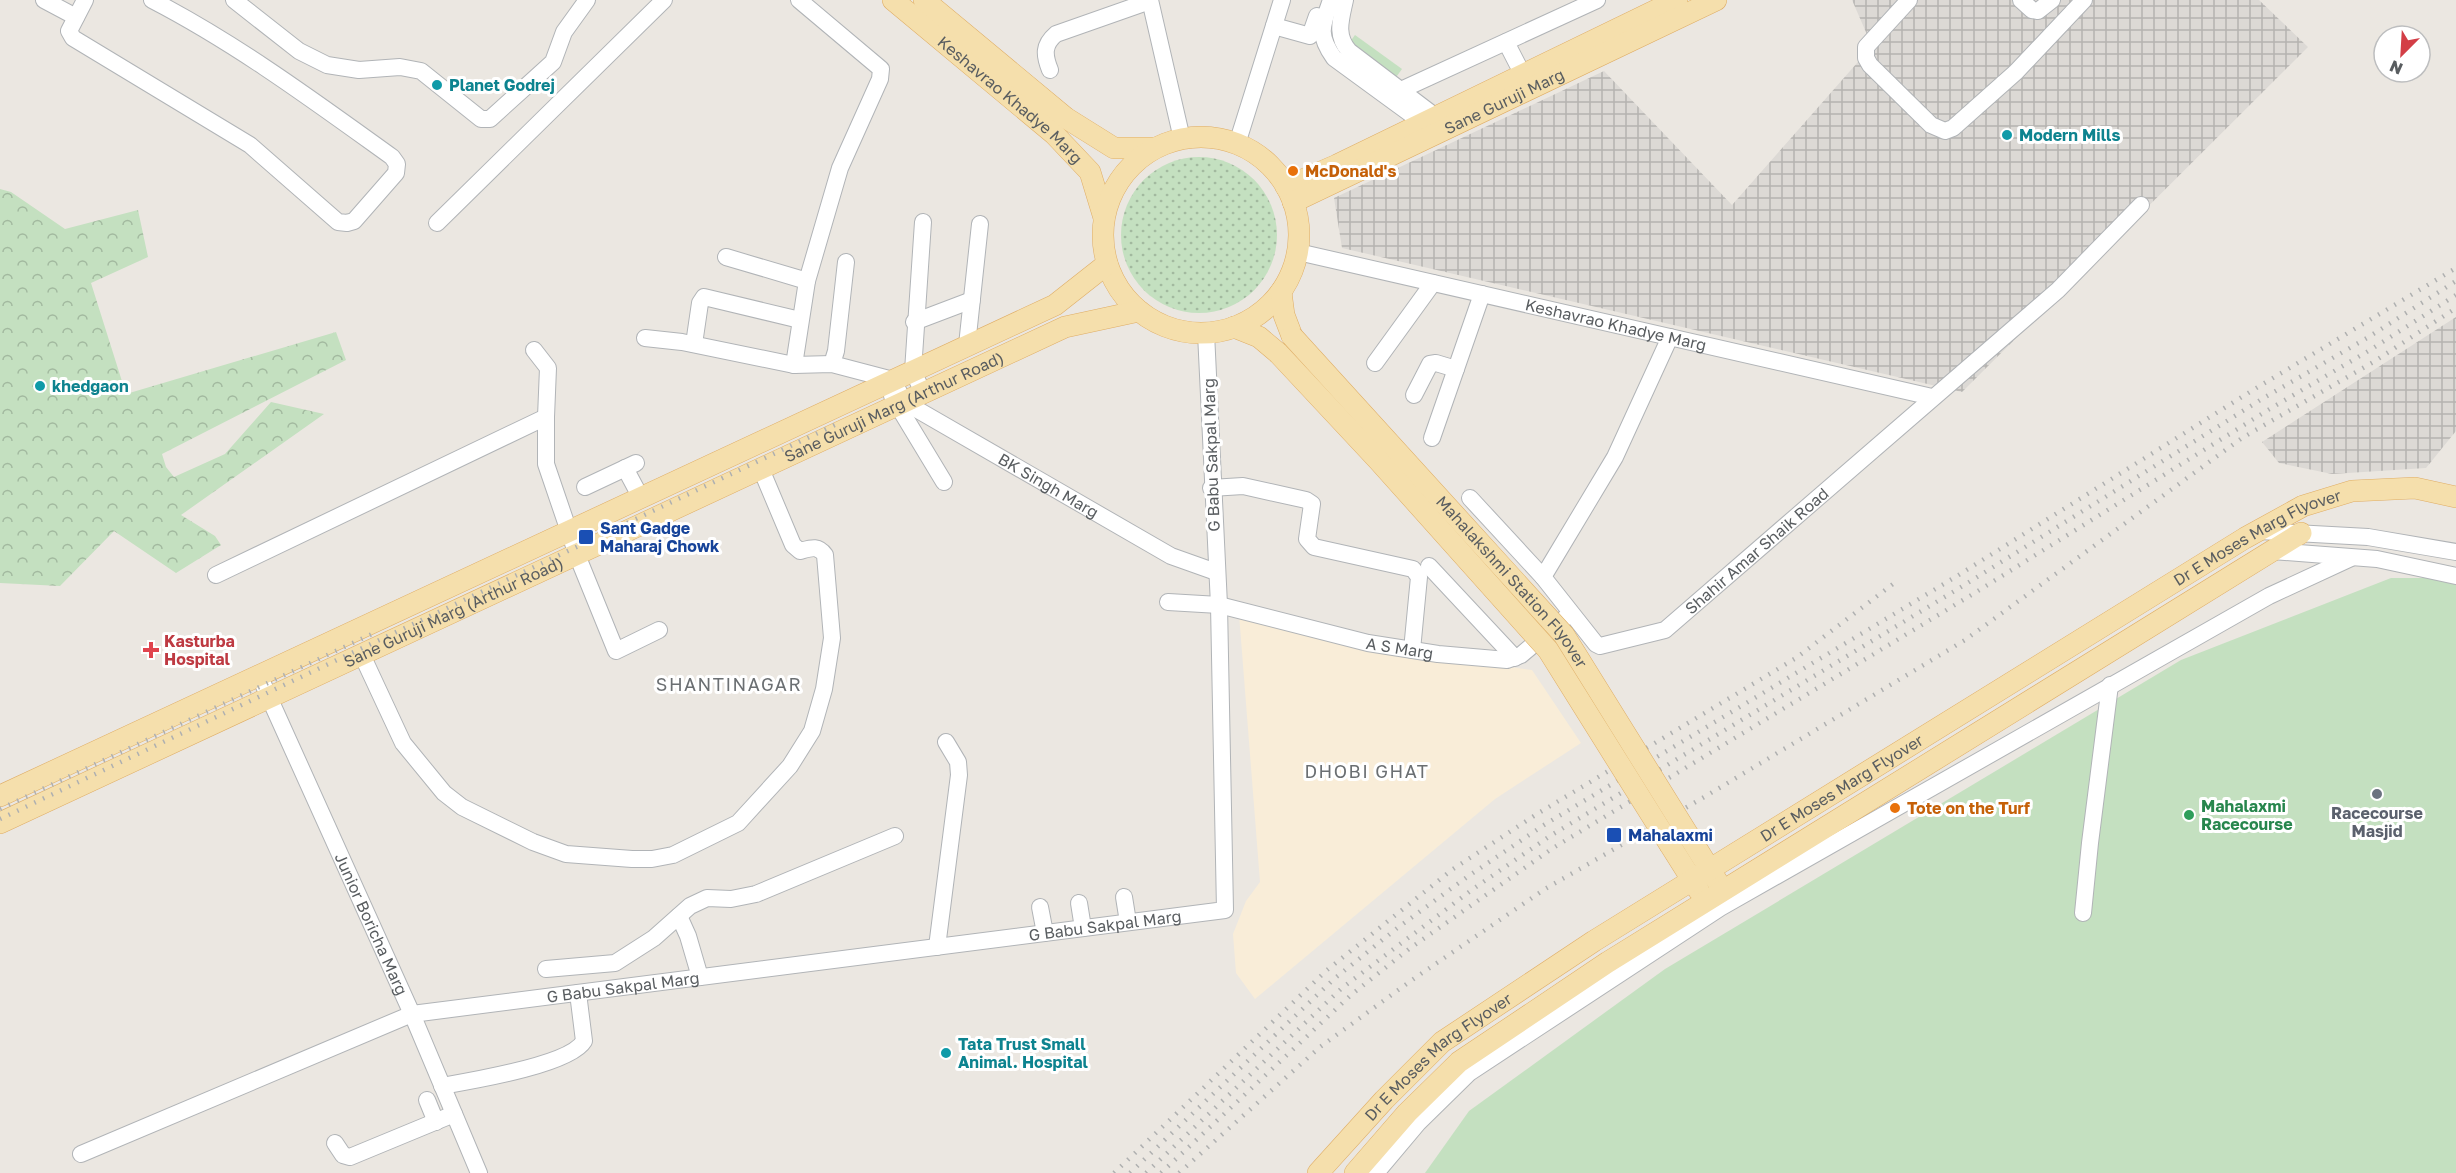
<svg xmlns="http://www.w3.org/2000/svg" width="2456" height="1173" font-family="'Golos Text',sans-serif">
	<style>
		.commercial { fill: #f9edd8 }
		.industrial { fill: url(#industrial-grid) }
		.grass { fill: url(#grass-dots) }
		.forest { fill: url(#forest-crowns) }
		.pitch { fill: #c4e0c0 }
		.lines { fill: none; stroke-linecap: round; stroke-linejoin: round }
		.minor-casing { stroke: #b1b4b7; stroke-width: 18 }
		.major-casing { stroke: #dfad65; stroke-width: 22 }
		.minor { stroke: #fff; stroke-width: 16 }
		.major { stroke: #f5dfac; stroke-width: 21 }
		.rail { stroke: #afb0b0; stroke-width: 4.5; stroke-dasharray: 1.5 8; stroke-linecap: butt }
		.major-bridge-casing { stroke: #dfad65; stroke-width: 22; stroke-linecap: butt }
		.major-bridge { stroke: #f5dfac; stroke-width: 21 }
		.culture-dot { fill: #0f9aa8; stroke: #fff; stroke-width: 2 }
		.food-dot { fill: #e8710a; stroke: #fff; stroke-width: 2 }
		.transit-dot { fill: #1a4fb4; stroke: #fff; stroke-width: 2 }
		.health-dot { fill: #e0444e; stroke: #fff; stroke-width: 2 }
		.worship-dot { fill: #6b7280; stroke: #fff; stroke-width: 2 }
		.leisure-dot { fill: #2e9e5b; stroke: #fff; stroke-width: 2 }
		.labels { text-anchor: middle; stroke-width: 6; stroke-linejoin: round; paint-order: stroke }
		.culture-label { font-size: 16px; font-weight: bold; fill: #0d838f; stroke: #fff; text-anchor: start }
		.street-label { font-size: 16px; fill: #595d60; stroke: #fff }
		.food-label { font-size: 16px; font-weight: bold; fill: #c56008; stroke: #fff; text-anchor: start }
		.transit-label { font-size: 16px; font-weight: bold; fill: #164399; stroke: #fff; text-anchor: start }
		.health-label { font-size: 16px; font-weight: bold; fill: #be3a42; stroke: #fff; text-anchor: start }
		.leisure-label { font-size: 16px; font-weight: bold; fill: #27864d; stroke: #fff; text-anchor: start }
		.worship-label { font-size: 16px; font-weight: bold; fill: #5b616d; stroke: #fff }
		.neighbourhood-label { font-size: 18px; letter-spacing: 1.5px; fill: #6b6f72; stroke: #fff }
	</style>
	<defs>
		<pattern id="industrial-grid" width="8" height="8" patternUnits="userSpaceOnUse" patternTransform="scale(1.5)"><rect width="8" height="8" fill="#dcd9d5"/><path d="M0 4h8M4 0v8" fill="none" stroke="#b5b3b0"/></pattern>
		<pattern id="grass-dots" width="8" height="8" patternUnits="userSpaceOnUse" patternTransform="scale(1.5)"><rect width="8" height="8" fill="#c4e0c0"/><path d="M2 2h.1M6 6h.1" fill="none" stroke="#a2b99f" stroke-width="1.8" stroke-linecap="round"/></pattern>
		<pattern id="forest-crowns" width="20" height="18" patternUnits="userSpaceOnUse" patternTransform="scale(1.5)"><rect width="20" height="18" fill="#c4e0c0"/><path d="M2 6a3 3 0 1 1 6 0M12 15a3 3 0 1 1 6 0" fill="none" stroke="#a2b99f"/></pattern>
	</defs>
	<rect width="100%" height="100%" fill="#ebe7e1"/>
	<!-- commercial -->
	<path class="commercial" d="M 1239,614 L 1411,653 L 1532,670 L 1581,743 L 1495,799 L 1255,999 L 1236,973 L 1233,934 L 1246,901 L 1260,882 Z"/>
	<!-- industrial -->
	<g class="industrial">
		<path d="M 1852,0 L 2259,0 L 2308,47 L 1962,392 L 1342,248 L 1334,198 L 1604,71 L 1732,205 L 1872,46 Z"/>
		<path d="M 2456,317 L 2456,431 L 2426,468 L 2332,474 L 2279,463 L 2262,442 Z"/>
	</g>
	<!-- grass -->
	<circle class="grass" cx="1199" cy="235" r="78"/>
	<!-- forest -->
	<path class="forest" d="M 0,189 L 11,192 L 65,229 L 138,210 L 148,257 L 91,283 L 126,394 L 336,332 L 346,360 L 162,454 L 166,467 L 174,477 L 225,454 L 271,402 L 324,414 L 181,515 L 215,536 L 221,545 L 176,573 L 114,531 L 60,586 L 0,583 Z"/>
	<!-- pitch -->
	<g class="pitch">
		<path d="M 1355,35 L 1402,69 L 1386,91 L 1339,57 Z"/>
		<path d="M 2391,578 L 2456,578 L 2456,1173 L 1425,1173 L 1469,1111 L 1665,969 L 2181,660 Z"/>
	</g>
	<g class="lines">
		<!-- minor casing -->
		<g class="minor-casing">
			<g id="minor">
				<path d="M 44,0 L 76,17"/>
				<path d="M 85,0 L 69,31 L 73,38 L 250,145 L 338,222 L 347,223 L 354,221 L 396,173 L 397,164 L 392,157 C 314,101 237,44 152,0"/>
				<path d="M 234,0 L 299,51 L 327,65 L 359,70 L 400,67 L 421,71 L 481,119 L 490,119 L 553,62 L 564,32 L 587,0"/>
				<path id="s1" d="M 799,0 L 881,69 L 880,79 L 840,168 L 807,281 L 794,365 L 832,364 L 893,380 L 904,402 L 1171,556 L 1216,572"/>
				<path d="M 1150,0 L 1182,139"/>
				<path d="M 1331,0 C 1322,26 1317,34 1334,58 L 1423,123"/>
				<path d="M 1345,0 C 1341,19 1335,35 1349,51 L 1436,117"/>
				<path d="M 1909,0 L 1866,47 L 1866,58 L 1870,65 L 1931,125 L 1945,131 L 1953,128 L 2016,72 L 2084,0"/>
				<path d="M 2021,0 L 2032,10 L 2038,11 L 2052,0"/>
				<path d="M 1274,26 L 1310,36 L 1317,16"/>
				<path d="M 1506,42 L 1523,75"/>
				<path d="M 1050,70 C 1044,55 1043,45 1056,34 L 1150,1"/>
				<path d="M 1401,90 L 1597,0"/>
				<path d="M 1237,144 L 1282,0"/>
				<path d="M 923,222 L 913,371 L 923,393"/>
				<path d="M 437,223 L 664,0"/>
				<path id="s2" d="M 1298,252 L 1932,397"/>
				<path d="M 726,257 L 807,281"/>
				<path d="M 914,322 L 972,300"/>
				<path d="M 645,338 L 682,342 L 794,365"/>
				<path d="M 694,344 L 700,303 L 704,297 L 800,320"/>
				<path d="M 967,345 L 980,224"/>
				<path d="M 534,350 L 548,368 L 546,417"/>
				<path d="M 1375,363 L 1433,283"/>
				<path d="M 832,364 L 836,351 L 846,262"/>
				<path d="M 1414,395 L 1430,364 L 1436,363 L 1456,369"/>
				<path d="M 892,396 L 944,482"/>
				<path d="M 1432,438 L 1482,294"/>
				<path d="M 625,468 L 641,498"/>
				<path d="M 585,487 L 636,463"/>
				<path d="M 1211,488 L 1243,486 L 1306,500 L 1312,504 L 1307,539 L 1314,547 L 1413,569 L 1419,577 L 1412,650"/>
				<path d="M 1470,498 L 1543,577 L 1615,457 L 1670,337"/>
				<path d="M 2259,531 L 2368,537 L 2456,552"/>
				<path d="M 2272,551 L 2377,559 L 2456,576"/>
				<path d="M 1429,566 L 1515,658"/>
				<path d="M 216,575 L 546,417 L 546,464 L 577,555 L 616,651 L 659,630"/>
				<path id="s3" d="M 1543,577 L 1596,644 L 1600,646 L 1665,630 L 2058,290 L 2141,205"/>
				<path id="s4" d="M 1168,602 L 1219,605 L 1368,643 L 1438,654 L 1507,660 L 1521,655 L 1565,618"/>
				<path d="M 362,655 L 403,743 L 444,793 L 462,807 L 533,842 L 566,854 L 632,859 L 652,859 L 673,855 L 738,823 L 790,766 L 812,731 L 824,689 L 832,638 L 825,555 C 818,545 811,548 800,551 L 793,545 L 761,469"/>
				<path id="s5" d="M 259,675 L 412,1014 L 479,1173"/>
				<path d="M 1124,897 L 1128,922"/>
				<path d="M 1079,903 L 1083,928"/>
				<path d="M 1040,907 L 1045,933"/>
				<path d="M 2083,913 L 2090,843 L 2110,685"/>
				<path d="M 679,916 L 688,936 L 700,977"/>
				<path d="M 937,947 L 959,775 L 958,762 L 946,742"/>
				<path d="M 546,969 L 615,963 L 654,938 L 690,906 L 707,898 L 731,899 L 756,894 L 895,836"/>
				<path d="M 442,1086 C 470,1081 570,1065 584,1041 L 578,993"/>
				<path d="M 427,1100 L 436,1122"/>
				<path d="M 335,1143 L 343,1155 L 350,1157 L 454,1114"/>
				<path id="s6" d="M 81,1154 L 412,1014 L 1225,910 L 1219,605 L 1206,333"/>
				<path d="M 1376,1173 L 1418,1123 L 1469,1073 L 1720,908 L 2269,596 L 2351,558"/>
			</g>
		</g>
		<!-- major casing -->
		<g class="major-casing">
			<g id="major">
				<path id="s7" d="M 893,0 L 1054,134 L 1090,172 L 1104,218"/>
				<path d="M 924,0 L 1066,118 L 1114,148 L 1154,148"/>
				<circle cx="1201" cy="235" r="98"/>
				<path d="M 1286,187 L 1337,165 L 1677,0"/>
				<path id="s8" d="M 1293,202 L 1716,0"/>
				<path d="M 1281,292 L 1284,315 L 1292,336"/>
				<path d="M 1234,327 L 1259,337 L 1278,353"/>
				<path d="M 0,796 L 1055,305 L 1107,264"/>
				<path id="s9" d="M 0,823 L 1065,327 L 1139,311"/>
				<path d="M 1689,836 L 1717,881"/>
				<path d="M 1670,845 L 1699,891"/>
				<path id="s10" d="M 1318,1173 L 1384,1100 L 1442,1042 L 1594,941 L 2245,538 L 2303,506 L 2352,491 L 2415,488 L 2456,497"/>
				<path d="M 1355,1173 L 1407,1113 L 1459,1062 L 1608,962 L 2301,533"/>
			</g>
		</g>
		<!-- minor -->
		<use href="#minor" class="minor"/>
		<!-- major -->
		<use href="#major" class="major"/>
		<!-- rail -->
		<g class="rail">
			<path d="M 0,809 L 372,634"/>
			<path d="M 0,819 L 837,424"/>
			<path d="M 1114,1173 L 1327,970 L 1453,869 L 1537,814 L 1796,658 L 1893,584"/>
			<path d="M 1130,1173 L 1334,979 L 1396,929 L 1467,877 L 1544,825 L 1957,576 L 2253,390 L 2456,268"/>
			<path d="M 1146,1173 L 1342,988 L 1473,889 L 1550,836 L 1966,584 L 2262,399 L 2367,338 L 2456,281"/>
			<path d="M 1161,1173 L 1351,995 L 1409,949 L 1553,848 L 1973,594 L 2268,410 L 2370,350 L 2456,295"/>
			<path d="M 1179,1173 L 1320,1047 L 1412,980 L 1545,889 L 1706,796 L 1965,640 L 2242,438 L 2375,361 L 2456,308"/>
		</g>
		<!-- major-bridge casing -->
		<g class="major-bridge-casing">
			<g id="major-bridge">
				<path id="s11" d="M 1292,336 L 1564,635 L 1689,836"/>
				<path d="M 1278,353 L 1378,460 L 1548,650 L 1670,845"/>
			</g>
		</g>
		<!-- major-bridge -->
		<use href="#major-bridge" class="major-bridge"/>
	</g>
	<!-- markers -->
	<g class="culture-dot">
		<circle cx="437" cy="85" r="6"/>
		<circle cx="2007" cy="135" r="6"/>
		<circle cx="40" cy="386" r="6"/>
		<circle cx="946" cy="1053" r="6"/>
	</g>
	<g class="food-dot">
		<circle cx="1293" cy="171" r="6"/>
		<circle cx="1895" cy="808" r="6"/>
	</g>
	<g class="transit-dot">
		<rect x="578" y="529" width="16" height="16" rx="3"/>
		<rect x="1606" y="827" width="16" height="16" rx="3"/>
	</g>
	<path class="health-dot" d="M148 641h6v6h6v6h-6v6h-6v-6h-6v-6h6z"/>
	<circle class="worship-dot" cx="2377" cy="794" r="6"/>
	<circle class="leisure-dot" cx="2189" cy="815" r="6"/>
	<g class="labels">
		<!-- culture labels -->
		<g class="culture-label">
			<text x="449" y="91">Planet Godrej</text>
			<text x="2019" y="141">Modern Mills</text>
			<text x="52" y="392">khedgaon</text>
			<text x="958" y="1050">Tata Trust Small<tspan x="958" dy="18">Animal. Hospital</tspan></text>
		</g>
		<!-- street labels -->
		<g class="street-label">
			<text dy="6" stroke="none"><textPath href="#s7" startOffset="154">Keshavrao Khadye Marg</textPath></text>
			<text dy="6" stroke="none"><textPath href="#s8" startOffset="234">Sane Guruji Marg</textPath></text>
			<text dy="6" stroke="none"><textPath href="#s2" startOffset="326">Keshavrao Khadye Marg</textPath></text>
			<text dy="6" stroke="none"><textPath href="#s9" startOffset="986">Sane Guruji Marg (Arthur Road)</textPath></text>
			<text transform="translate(1211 455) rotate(-92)" y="6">G Babu Sakpal Marg</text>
			<text dy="6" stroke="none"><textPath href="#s1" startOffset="710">BK Singh Marg</textPath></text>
			<text dy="6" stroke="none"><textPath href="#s10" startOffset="1140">Dr E Moses Marg Flyover</textPath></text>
			<text dy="6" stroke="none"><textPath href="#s3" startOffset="278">Shahir Amar Shaik Road</textPath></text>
			<text dy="6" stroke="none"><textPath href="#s11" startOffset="330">Mahalakshmi Station Flyover</textPath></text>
			<text dy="6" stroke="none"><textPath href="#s9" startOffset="500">Sane Guruji Marg (Arthur Road)</textPath></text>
			<text dy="6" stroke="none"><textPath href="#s4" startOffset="237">A S Marg</textPath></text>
			<text dy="6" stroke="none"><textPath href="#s10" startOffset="654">Dr E Moses Marg Flyover</textPath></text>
			<text dy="6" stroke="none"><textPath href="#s5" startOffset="273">Junior Boricha Marg</textPath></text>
			<text dy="6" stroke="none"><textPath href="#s6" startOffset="1058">G Babu Sakpal Marg</textPath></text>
			<text dy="6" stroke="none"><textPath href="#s6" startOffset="572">G Babu Sakpal Marg</textPath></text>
			<text dy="6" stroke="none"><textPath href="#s10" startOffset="168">Dr E Moses Marg Flyover</textPath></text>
		</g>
		<!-- food labels -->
		<g class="food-label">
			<text x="1305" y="177">McDonald's</text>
			<text x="1907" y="814">Tote on the Turf</text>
		</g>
		<!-- transit labels -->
		<g class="transit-label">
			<text x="600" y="534">Sant Gadge<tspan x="600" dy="18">Maharaj Chowk</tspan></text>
			<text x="1628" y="841">Mahalaxmi</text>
		</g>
		<!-- health labels -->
		<g class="health-label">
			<text x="164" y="647">Kasturba<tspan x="164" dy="18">Hospital</tspan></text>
		</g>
		<!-- leisure labels -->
		<g class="leisure-label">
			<text x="2201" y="812">Mahalaxmi<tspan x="2201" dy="18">Racecourse</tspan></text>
		</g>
		<!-- worship labels -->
		<g class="worship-label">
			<text x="2377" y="819">Racecourse<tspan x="2377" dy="18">Masjid</tspan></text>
		</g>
		<!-- neighbourhood labels -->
		<g class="neighbourhood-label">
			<text x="729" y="691">SHANTINAGAR</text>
			<text x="1367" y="778">DHOBI GHAT</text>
		</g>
	</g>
	<!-- north arrow -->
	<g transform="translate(2402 54) rotate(204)"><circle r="28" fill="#ffffff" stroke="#bdbebf" stroke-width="1.5"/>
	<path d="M0-4.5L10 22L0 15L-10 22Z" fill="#d33e46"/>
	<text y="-9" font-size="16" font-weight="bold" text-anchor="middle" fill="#595d60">N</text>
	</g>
</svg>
